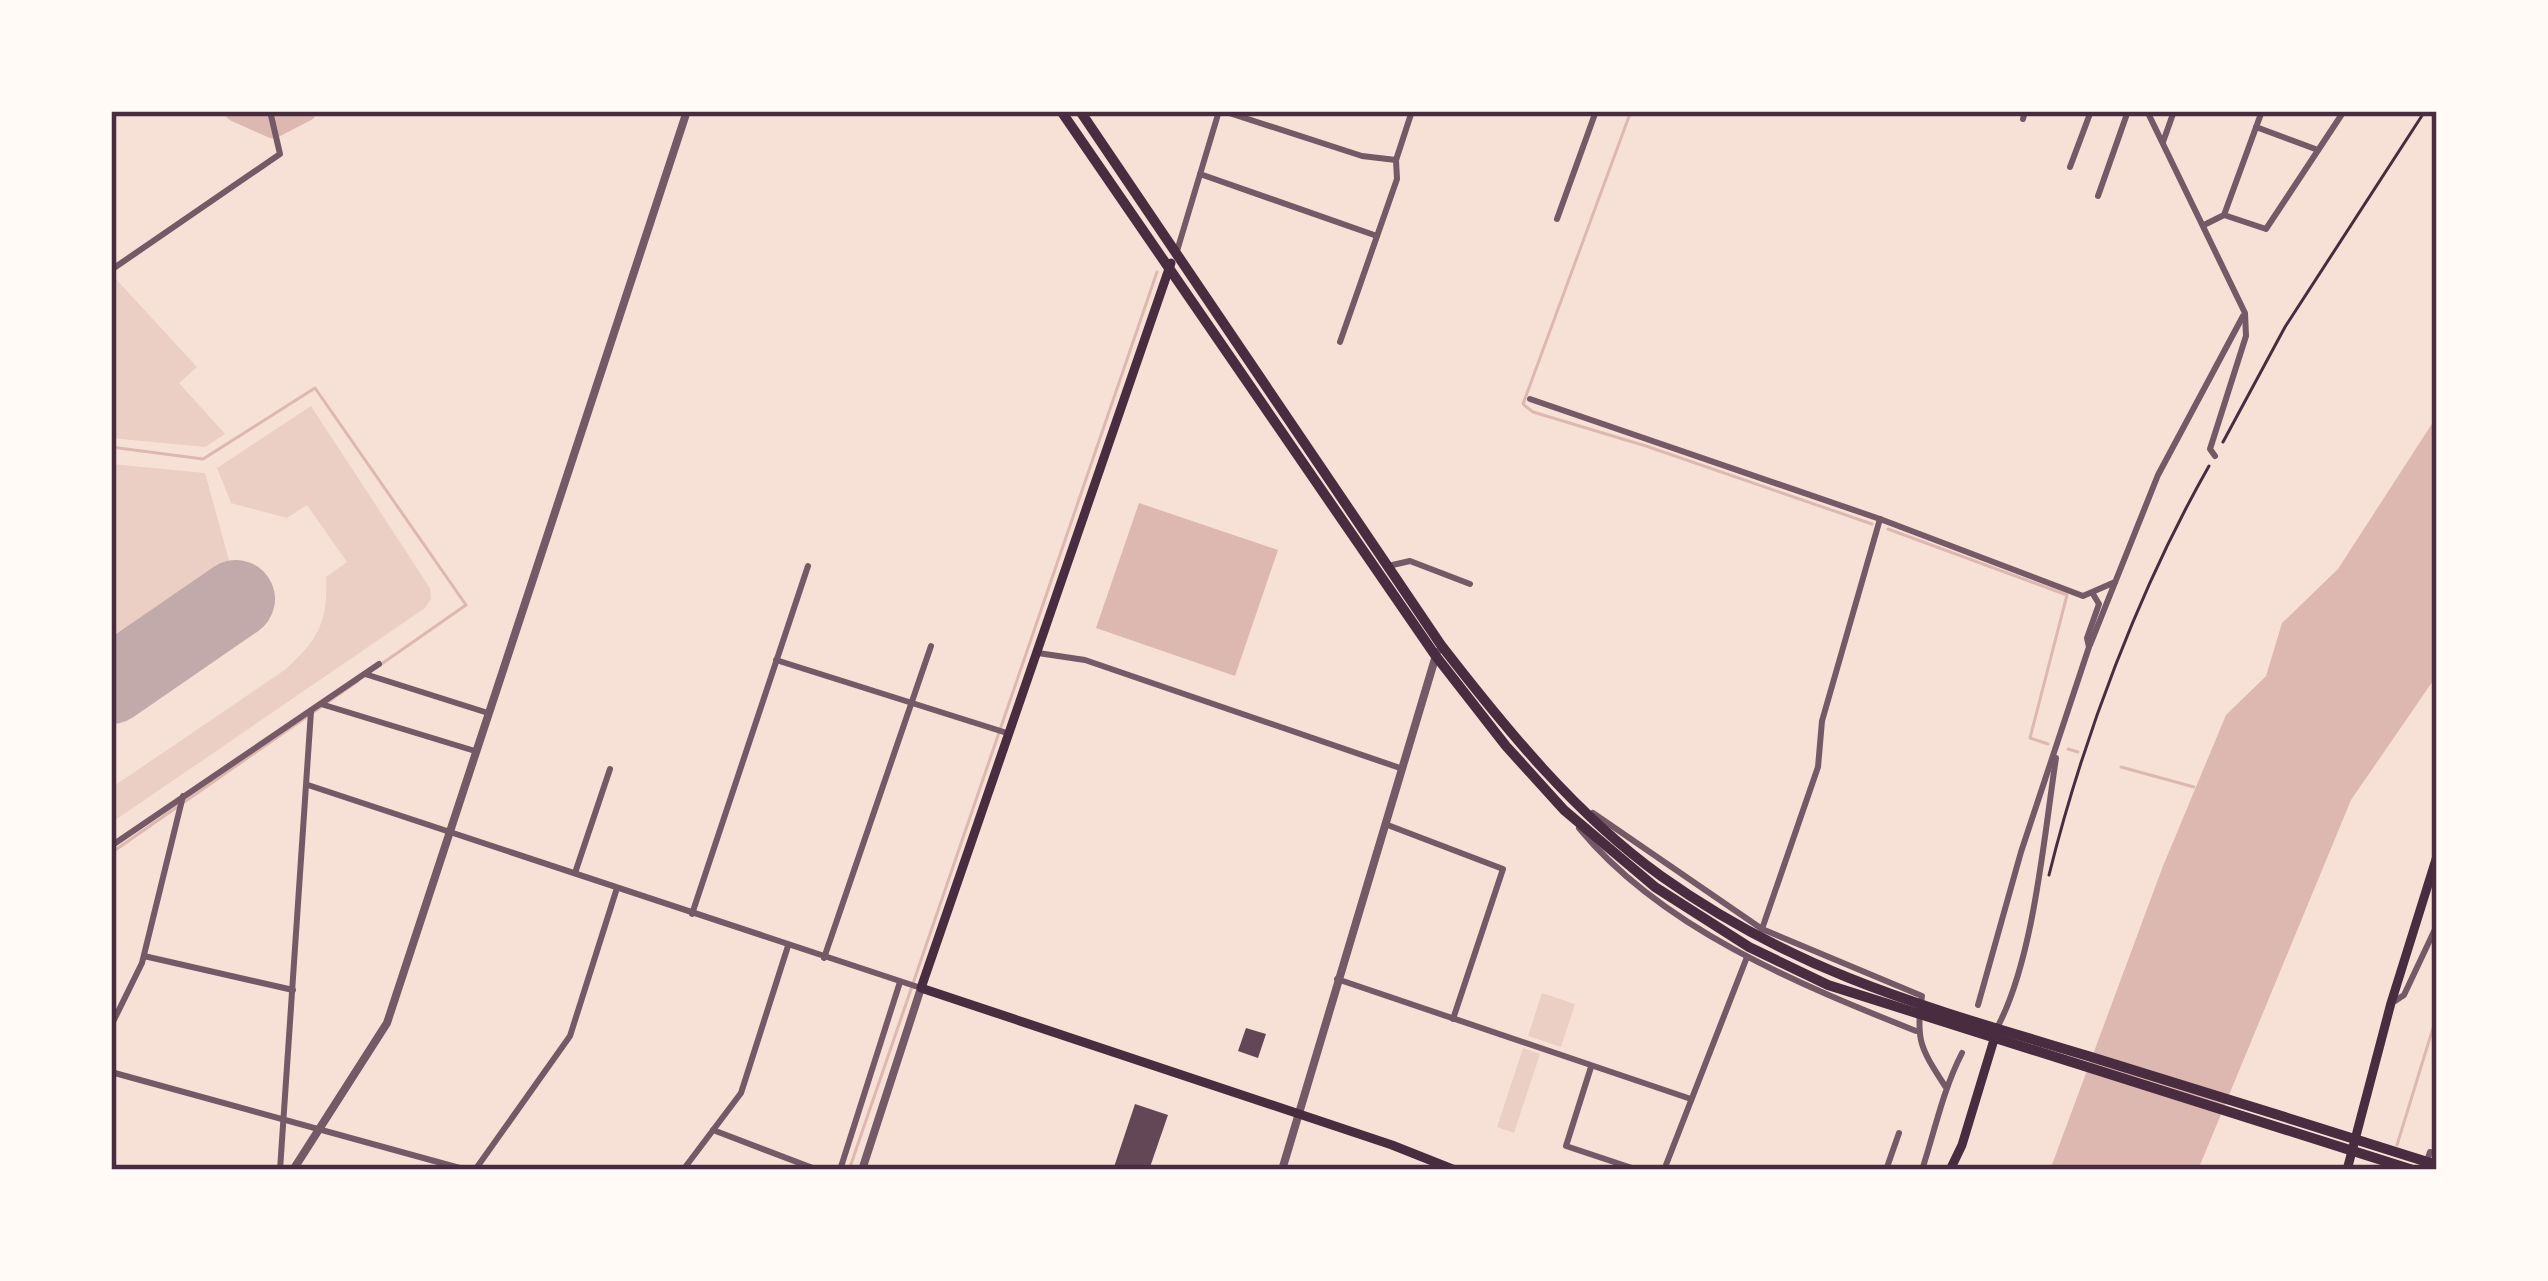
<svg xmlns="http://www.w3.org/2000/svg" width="2548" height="1281" font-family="'Noto Sans',sans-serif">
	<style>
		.green { fill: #ebcfc5 }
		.water { fill: #dcb8b0 }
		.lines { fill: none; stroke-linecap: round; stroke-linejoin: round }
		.stream { stroke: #dcb8b0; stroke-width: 3 }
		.river { stroke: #dcb8b0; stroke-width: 21 }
		.runway { stroke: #c3aaaa; stroke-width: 78 }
		.building { fill: #644757 }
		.path { stroke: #4a2c40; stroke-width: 3 }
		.minor { stroke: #755966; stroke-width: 6 }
		.tertiary { stroke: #755966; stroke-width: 8 }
		.secondary { stroke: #4a2c40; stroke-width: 9 }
		.trunk { stroke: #4a2c40; stroke-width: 10 }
		.neatline { fill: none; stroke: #4a2c40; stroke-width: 4.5 }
	</style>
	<rect width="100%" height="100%" fill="#f7e1d7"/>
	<!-- green -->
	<g class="green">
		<path d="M 114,277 L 197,367 L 179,383 L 225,434 L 205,447 L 111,438 Z"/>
		<path d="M 311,406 L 430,588 L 431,599 L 425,608 L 111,823 L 111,788 L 286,669 C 319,639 328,621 326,577 L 347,562 L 307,505 L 287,518 L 231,503 L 217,468 Z"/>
		<path d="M 111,464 L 205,473 L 229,560 L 111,640 Z"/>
		<path d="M 1542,993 L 1575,1004 L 1561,1047 L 1528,1036 Z"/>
		<path d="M 1523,1048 L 1540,1054 L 1514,1133 L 1497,1127 Z"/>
	</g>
	<!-- water -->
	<g class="water">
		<path d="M 2437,416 L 2437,675 L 2351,800 L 2198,1170 L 2050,1170 L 2163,866 L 2226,715 L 2266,676 L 2282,623 L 2338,569 Z"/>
		<path d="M 1139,503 L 1278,550 L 1235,676 L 1096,628 Z"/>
	</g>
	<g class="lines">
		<!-- stream -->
		<g class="stream">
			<path d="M 1631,111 L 1523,404 L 1533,412 L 1646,446 L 1872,524"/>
			<path d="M 111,447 L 203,459 L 315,388 L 466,605 L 380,665"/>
			<path d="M 1888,529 L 2067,595 L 2030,738 L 2048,744"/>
			<path d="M 2068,749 L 2078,752"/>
			<path d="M 2121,767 L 2194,787"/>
			<path d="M 111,853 L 358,681"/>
			<path d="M 2397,1145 L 2437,1015"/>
			<path d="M 849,1170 L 1157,272"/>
		</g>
		<!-- river -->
		<path class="river" d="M 235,111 L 273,128 L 306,111"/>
		<!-- runway -->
		<path class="runway" d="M 111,685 L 236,599"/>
	</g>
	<!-- building -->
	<g class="building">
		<path d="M 1246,1028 L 1266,1034 L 1258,1058 L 1238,1051 Z"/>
		<path d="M 1135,1104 L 1168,1115 L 1149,1170 L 1113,1170 Z"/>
	</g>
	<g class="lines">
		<!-- path -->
		<g class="path">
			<path d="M 2223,442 L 2285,327 L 2425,111"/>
			<path d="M 2049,875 C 2083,738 2139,589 2209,466"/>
		</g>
		<!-- minor -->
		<g class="minor">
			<path d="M 1223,111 L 1362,156 L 1396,160"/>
			<path d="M 2147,111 L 2245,313 L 2246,336 L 2210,449 L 2215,456"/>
			<path d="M 2023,119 L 2025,111"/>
			<path d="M 2256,127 L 2318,150"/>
			<path d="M 2163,142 L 2174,111"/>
			<path d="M 2070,167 L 2091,111"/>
			<path d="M 1200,174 L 1377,236"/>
			<path d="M 2098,196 L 2128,111"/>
			<path d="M 2224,215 L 2266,229 L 2344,111"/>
			<path d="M 1557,219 L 1596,111"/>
			<path d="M 2204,225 L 2224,215 L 2262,111"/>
			<path d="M 1177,251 L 1219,111"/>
			<path d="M 111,270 L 280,154 L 270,111"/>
			<path d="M 1340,342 L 1397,179 L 1396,160 L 1412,111"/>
			<path d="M 1530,399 L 1880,519 L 2083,596 L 2115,582"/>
			<path d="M 1388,566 L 1410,561 L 1470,584"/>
			<path d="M 2090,645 L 2158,475 L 2243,316"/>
			<path d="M 1038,653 L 1085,660 L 1400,768"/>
			<path d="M 776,660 L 1007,733"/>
			<path d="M 365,674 L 488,713"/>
			<path d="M 321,704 L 475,751"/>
			<path d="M 308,785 L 921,988"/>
			<path d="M 1593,813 L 1762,929 L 1922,996 C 1915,1040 1921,1049 1945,1086"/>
			<path d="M 1385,824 L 1503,869 L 1453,1019"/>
			<path d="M 1579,828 C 1661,928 1798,984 1916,1031"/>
			<path d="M 111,846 L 379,664"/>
			<path d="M 575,873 L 610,769"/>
			<path d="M 692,914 L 808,566"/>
			<path d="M 1762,929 L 1818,767 L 1822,721 L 1880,519"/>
			<path d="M 144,956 L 293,990"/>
			<path d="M 824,958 L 931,646"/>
			<path d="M 1337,979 L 1691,1099"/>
			<path d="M 2395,1001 L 2404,995 L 2437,925"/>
			<path d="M 1978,1005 L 2021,852 L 2089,647 L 2087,638 L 2099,604 L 2093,594"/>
			<path d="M 111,1026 L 142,963 L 183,796"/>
			<path d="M 1998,1026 C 2034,957 2044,836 2056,758"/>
			<path d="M 1591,1067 L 1566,1146 L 1638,1170"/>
			<path d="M 111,1072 L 467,1170"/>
			<path d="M 713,1130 L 818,1170"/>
			<path d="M 280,1170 L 311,711"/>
			<path d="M 475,1170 L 570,1036 L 617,888"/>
			<path d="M 683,1170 L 741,1093 L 788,946"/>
			<path d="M 840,1170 L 900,982"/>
			<path d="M 1664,1170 L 1747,957"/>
			<path d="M 1886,1170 L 1899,1133"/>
			<path d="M 1922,1170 C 1935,1130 1943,1090 1962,1053"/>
			<path d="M 2424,1170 L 2430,1152 L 2437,1154"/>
		</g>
		<!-- tertiary -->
		<g class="tertiary">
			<path d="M 293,1170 L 387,1023 L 687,111"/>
			<path d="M 862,1170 L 921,988"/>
			<path d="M 1282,1170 L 1437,652"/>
		</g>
		<!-- secondary -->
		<g class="secondary">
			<path d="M 1171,263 L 921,988 L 1392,1145 L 1455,1170"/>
			<path d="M 1950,1170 L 1962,1145 L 1996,1033"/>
			<path d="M 2347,1170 L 2391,1003 L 2437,856"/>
		</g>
		<!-- trunk -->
		<g class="trunk">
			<path d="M 1061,111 L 1435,655 L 1506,746 L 1564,810 L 1655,887 L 1749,947 L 1828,985 L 2413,1170"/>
			<path d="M 1080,111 L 1441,645 C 1506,729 1575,814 1661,876 C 1800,975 1929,1008 2088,1056 C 2204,1092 2321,1128 2437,1165"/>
		</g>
	</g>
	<!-- border -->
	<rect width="2548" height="1281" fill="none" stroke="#fffaf5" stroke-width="228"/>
	<rect x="114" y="114" width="2320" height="1053" class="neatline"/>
</svg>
